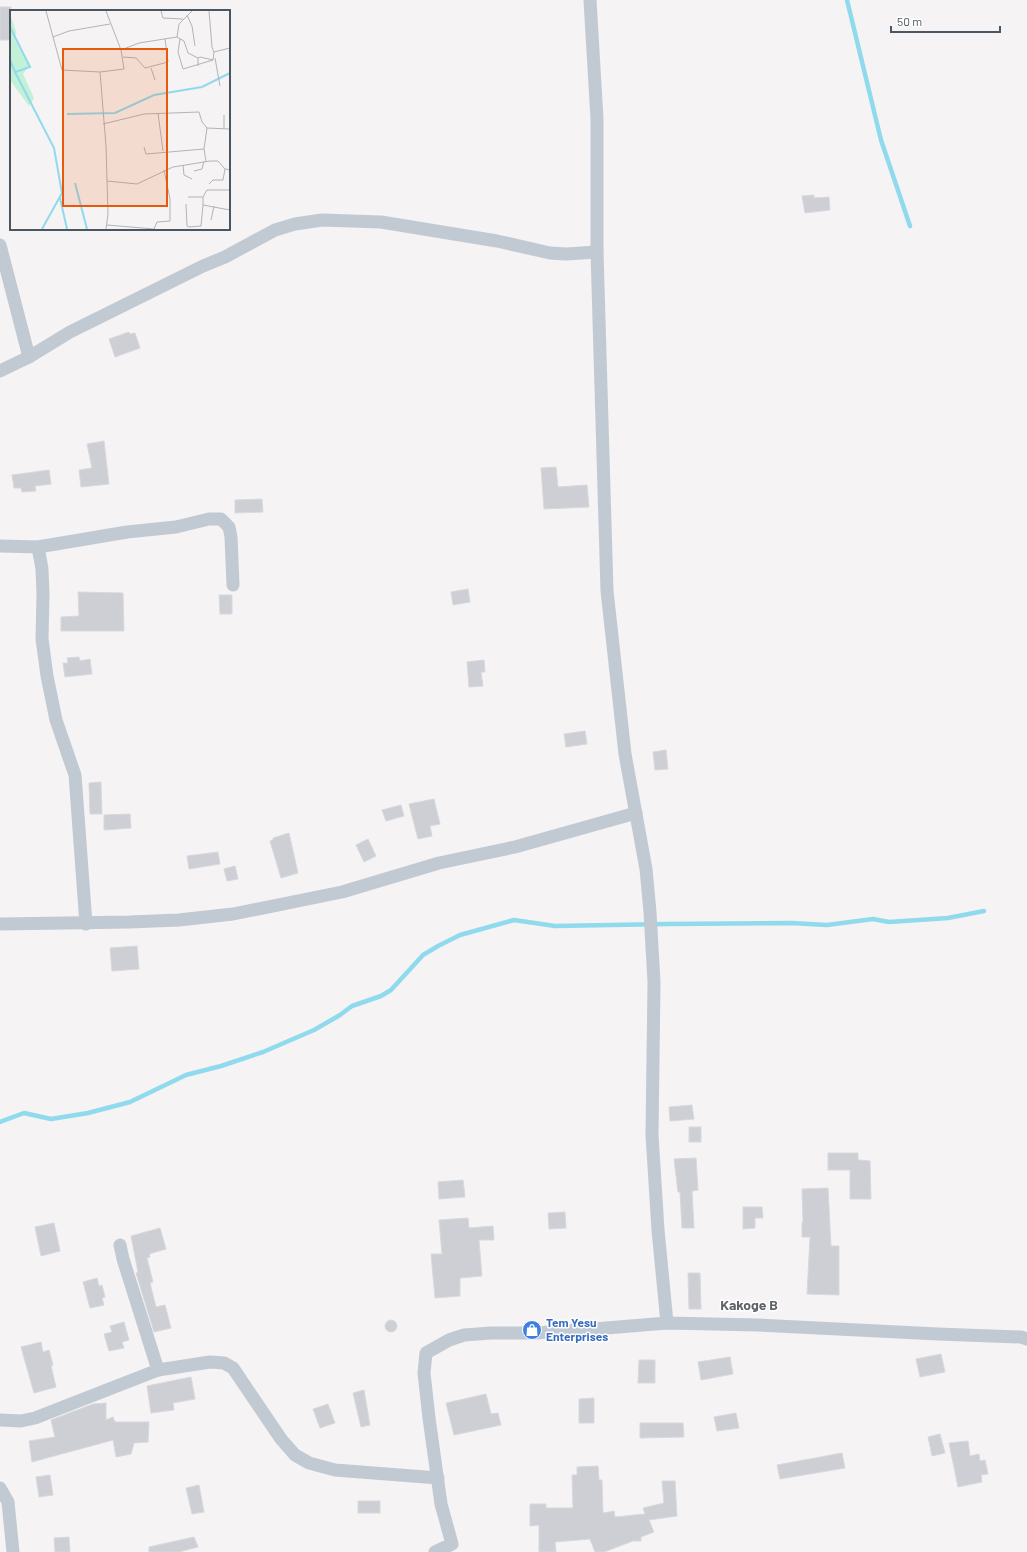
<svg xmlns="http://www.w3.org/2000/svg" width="1027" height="1552" font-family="Barlow,sans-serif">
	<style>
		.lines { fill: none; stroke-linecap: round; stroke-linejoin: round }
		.stream { stroke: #90daee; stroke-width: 4.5 }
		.building { fill: #cdcfd5; stroke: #d7d9de }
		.street { stroke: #c1cad2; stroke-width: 13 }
		.labels { text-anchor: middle; stroke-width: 3; stroke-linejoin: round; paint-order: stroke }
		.shop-label { font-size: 12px; font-weight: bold; fill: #366cbe; stroke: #fff; text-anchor: start }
		.quarter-label { font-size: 14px; font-weight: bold; fill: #5f6368; stroke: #fff }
		.inset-river { fill: none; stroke: #90daee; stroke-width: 2 }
		.inset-road { fill: none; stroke: #b1b4b9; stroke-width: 1 }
		.view { fill: #e8590c; fill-opacity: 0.15; stroke: #e8590c; stroke-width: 2 }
		.inset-edge { fill: none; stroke: #4a5661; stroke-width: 2 }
	</style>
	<rect width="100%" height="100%" fill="#f5f3f3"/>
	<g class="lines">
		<!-- stream -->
		<g class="stream">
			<path d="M 847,0 L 881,140 L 910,226"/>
			<path d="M 0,1122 L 24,1113 L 51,1119 L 88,1113 L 130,1102 L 186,1075 L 221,1066 L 263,1052 L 314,1030 L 340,1015 L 352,1006 L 381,996 L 391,990 L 423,955 L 438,946 L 460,935 L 514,920 L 555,926 L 668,924 L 791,923 L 827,925 L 873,919 L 889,922 L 948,918 L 984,911"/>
		</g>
	</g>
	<!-- building -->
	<g class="building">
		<rect x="0" y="7" width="11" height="33"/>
		<path d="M 814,195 L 814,198 L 829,197 L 830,210 L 805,213 L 802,196 Z"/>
		<path d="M 129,332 L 130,334 L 135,333 L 140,348 L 115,357 L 109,339 Z"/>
		<path d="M 104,441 L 109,484 L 81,487 L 79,470 L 92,468 L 87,444 Z"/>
		<path d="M 556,467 L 558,487 L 587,485 L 589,507 L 544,509 L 541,468 Z"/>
		<path d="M 49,470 L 51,484 L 35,486 L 36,491 L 22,492 L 21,488 L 14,488 L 12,475 Z"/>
		<path d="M 262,499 L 263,512 L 235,513 L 235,500 Z"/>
		<path d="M 468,589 L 470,602 L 453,605 L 451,592 Z"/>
		<path d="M 78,592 L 123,593 L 124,631 L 61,631 L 61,617 L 79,616 Z"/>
		<path d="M 219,595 L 232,595 L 232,614 L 220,614 Z"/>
		<path d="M 79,657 L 80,661 L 90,659 L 92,674 L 65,677 L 63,663 L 68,663 L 67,658 Z"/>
		<path d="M 484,660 L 485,672 L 481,672 L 483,686 L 469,687 L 467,662 Z"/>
		<path d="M 585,731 L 587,744 L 566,747 L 564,734 Z"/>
		<path d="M 666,750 L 668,769 L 655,770 L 653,752 Z"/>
		<path d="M 101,782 L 102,814 L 90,814 L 89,783 Z"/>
		<path d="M 434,799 L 440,824 L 430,826 L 432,836 L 418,839 L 409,804 Z"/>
		<path d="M 401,805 L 404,816 L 386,821 L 382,810 Z"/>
		<path d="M 130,814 L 131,828 L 104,830 L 104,815 Z"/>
		<path d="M 289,833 L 298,873 L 281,878 L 270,841 L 273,840 L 273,838 Z"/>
		<path d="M 368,839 L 376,856 L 364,862 L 356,845 Z"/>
		<path d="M 218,852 L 220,864 L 189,869 L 187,856 Z"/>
		<path d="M 235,866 L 238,879 L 227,881 L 224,869 Z"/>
		<path d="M 137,946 L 139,969 L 112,971 L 110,948 Z"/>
		<path d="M 692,1105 L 694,1119 L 670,1121 L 669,1107 Z"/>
		<rect x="689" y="1127" width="12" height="15"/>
		<path d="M 828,1153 L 858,1153 L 858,1160 L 870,1161 L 871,1199 L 850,1199 L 850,1170 L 828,1170 Z"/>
		<path d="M 696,1158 L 698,1190 L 692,1191 L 694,1228 L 682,1228 L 680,1192 L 678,1192 L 674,1159 Z"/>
		<path d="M 463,1180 L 465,1197 L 439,1199 L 438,1182 Z"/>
		<path d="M 828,1188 L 831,1246 L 839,1246 L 839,1295 L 807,1294 L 810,1237 L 802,1237 L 802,1222 L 803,1222 L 802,1189 Z"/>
		<path d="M 743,1207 L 762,1207 L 763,1218 L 755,1218 L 755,1228 L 743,1229 Z"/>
		<path d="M 565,1212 L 566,1228 L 549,1229 L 548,1213 Z"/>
		<path d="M 468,1218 L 469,1228 L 493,1226 L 494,1240 L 479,1240 L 482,1276 L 460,1278 L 460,1296 L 435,1298 L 431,1254 L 442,1254 L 439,1220 Z"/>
		<path d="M 54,1223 L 60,1251 L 41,1256 L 35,1227 Z"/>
		<path d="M 160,1228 L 166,1249 L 149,1254 L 150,1257 L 147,1258 L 153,1282 L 150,1283 L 156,1307 L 165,1305 L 171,1328 L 154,1332 L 136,1273 L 138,1272 L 131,1236 Z"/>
		<path d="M 688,1273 L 700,1273 L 701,1309 L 689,1309 Z"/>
		<path d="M 97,1278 L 99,1286 L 102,1285 L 105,1297 L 102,1298 L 104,1305 L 90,1308 L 83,1282 Z"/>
		<circle cx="391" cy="1326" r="6"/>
		<path d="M 124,1322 L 129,1340 L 122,1342 L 124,1348 L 109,1351 L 104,1334 L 112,1332 L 110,1326 Z"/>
		<path d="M 41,1342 L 43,1352 L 49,1350 L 53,1365 L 51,1366 L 56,1387 L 34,1393 L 21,1347 Z"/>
		<path d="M 941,1354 L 945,1372 L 920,1377 L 916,1359 Z"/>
		<path d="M 730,1357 L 733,1374 L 701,1380 L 698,1362 Z"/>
		<path d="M 639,1360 L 655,1360 L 655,1383 L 638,1383 Z"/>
		<path d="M 191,1377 L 195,1399 L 173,1403 L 174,1410 L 151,1413 L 147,1386 Z"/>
		<path d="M 364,1390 L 370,1425 L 361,1427 L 353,1393 Z"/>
		<path d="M 486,1394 L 491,1414 L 498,1413 L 501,1425 L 454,1435 L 446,1403 Z"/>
		<path d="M 594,1398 L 594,1423 L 579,1423 L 579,1399 Z"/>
		<path d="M 106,1403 L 106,1420 L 113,1417 L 115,1422 L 149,1422 L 148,1442 L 134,1443 L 131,1454 L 116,1457 L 113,1440 L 32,1462 L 29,1441 L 55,1437 L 51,1420 L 93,1404 Z"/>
		<path d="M 328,1404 L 335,1423 L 320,1428 L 313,1409 Z"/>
		<path d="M 736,1413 L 739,1428 L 717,1431 L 714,1417 Z"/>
		<path d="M 640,1423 L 683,1423 L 684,1437 L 640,1438 Z"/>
		<path d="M 940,1434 L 945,1453 L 932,1456 L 928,1437 Z"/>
		<path d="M 968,1441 L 970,1456 L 979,1454 L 980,1461 L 985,1460 L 988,1474 L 981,1475 L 982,1482 L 958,1487 L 949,1443 Z"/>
		<path d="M 842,1453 L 845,1468 L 780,1479 L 777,1465 Z"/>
		<path d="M 598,1466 L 599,1480 L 602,1480 L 603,1513 L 614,1511 L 615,1517 L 645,1514 L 643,1508 L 664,1503 L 662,1481 L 675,1481 L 677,1516 L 649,1520 L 654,1532 L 641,1537 L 641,1541 L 633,1541 L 604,1552 L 595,1552 L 590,1539 L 555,1542 L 556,1552 L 539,1552 L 539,1525 L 530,1526 L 530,1504 L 546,1504 L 546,1508 L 573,1508 L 572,1475 L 577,1475 L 577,1467 Z"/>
		<path d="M 50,1475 L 53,1495 L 39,1497 L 36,1477 Z"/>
		<path d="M 199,1485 L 204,1512 L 192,1514 L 186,1488 Z"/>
		<rect x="358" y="1501" width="22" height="12"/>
		<path d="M 69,1537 L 70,1552 L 55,1552 L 54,1538 Z"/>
		<path d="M 194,1537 L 198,1547 L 179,1552 L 149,1552 L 149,1547 Z"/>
	</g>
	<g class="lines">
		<!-- street -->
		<g class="street">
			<path d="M 590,0 L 597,119 L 597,252 L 607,591 L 625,754 L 646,869 L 650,912 L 654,982 L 652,1135 L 658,1230 L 667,1323"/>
			<path d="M 0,245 L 29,357"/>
			<path d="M 0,371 L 29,357 L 70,332 L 203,266 L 225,257 L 275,230 L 295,224 L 322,220 L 381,222 L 497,241 L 550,253 L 566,254 L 597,252"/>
			<path d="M 0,546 L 38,547 L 127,532 L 176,527 L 209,519 L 221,519 L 229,527 L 231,537 L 233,585"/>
			<path d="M 38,547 L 42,569 L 43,595 L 42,639 L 47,676 L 56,720 L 75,775 L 86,924"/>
			<path d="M 0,924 L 130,922 L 179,920 L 233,914 L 342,892 L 439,863 L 515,847 L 636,813"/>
			<path d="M 120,1245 L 123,1259 L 158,1370"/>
			<path d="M 0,1420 L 21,1421 L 35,1418 L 158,1370 L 210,1362 L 224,1363 L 233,1368 L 281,1439 L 295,1455 L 309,1463 L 335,1470 L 438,1478"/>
			<path d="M 0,1488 L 8,1502 L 13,1552"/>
			<path d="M 435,1552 L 452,1544 L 441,1504 L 429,1418 L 424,1373 L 426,1353 L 449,1340 L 464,1335 L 491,1333 L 535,1333 L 594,1329 L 667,1323 L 758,1325 L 938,1334 L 1021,1337 L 1027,1339"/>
		</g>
	</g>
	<!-- icons -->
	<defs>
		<g id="shop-disc" transform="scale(1)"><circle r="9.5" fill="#3f7fe0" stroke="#fff"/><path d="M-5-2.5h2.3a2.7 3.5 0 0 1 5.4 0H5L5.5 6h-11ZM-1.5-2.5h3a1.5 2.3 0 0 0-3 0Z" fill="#fff"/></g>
	</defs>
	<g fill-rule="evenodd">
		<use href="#shop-disc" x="532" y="1330"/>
	</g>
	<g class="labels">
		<!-- shop labels -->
		<g class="shop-label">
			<text x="546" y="1327">Tem Yesu<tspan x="546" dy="14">Enterprises</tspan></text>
		</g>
		<!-- quarter labels -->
		<g class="quarter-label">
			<text x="749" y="1310">Kakoge B</text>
		</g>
	</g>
	<!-- overview -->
	<g transform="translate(10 10)">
		<rect width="220" height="220" fill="#f5f3f3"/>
		<path d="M 0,4 L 6,21 L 5,30 L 19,56 L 13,64 L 24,88 L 19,96 L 0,70 Z" fill="#c3f1d5"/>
		<path class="inset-river" d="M 0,17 L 20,57 L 5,62 L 44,138 L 52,183 L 32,219M 0,50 L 5,62M 57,104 L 105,103 L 144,85 L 192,77 L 220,63M 65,173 L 77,219M 50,188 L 57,219"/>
		<path class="inset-road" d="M 36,1 L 52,60 L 90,62 L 114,59 L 111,40 L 129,33 L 167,27 L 169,14 L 182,1M 96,1 L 111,40M 151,1 L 153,8 L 173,9M 199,1 L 202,37 L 204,42 L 220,38M 177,5 L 182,16 L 185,36M 43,27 L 59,21 L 100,14M 167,27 L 174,31 L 178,43 L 188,48M 170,29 L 168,42 L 173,59 L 203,50 L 204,42M 113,47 L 126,48 L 135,58 L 158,52 L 155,29M 205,48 L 210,76M 188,56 L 188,48 L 190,47 L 203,50M 141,58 L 145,70M 90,62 L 96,136 L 98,204 L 96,219M 148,103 L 153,141M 93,114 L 134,104 L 189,102 L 192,112 L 197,118 L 220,119M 214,118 L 214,105M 134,137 L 136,144 L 194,139M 196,151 L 194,139 L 197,118M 173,155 L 174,165 L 182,169M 184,161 L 192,159 L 194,151M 97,171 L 127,174 L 163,157 L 200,151 L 208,151 L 215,159 L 220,160M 199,174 L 203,170 L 213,170 L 215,159M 178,187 L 193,187 L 193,195M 193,187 L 197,180 L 220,180M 176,194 L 177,216 L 179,217 L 191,216 L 193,195 L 220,200M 201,210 L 204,196M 97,215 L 144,219M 144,219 L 147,212 L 160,211 L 160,189 L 154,160"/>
		<path class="view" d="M 53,39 L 157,39 L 157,196 L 53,196 Z"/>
		<rect width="220" height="220" class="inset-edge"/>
	</g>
	<!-- scale -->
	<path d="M891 26v6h109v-6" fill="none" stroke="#4a5661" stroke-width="2"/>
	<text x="897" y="26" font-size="12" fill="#4a5661" stroke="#ffffff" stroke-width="3" paint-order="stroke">50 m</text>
</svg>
